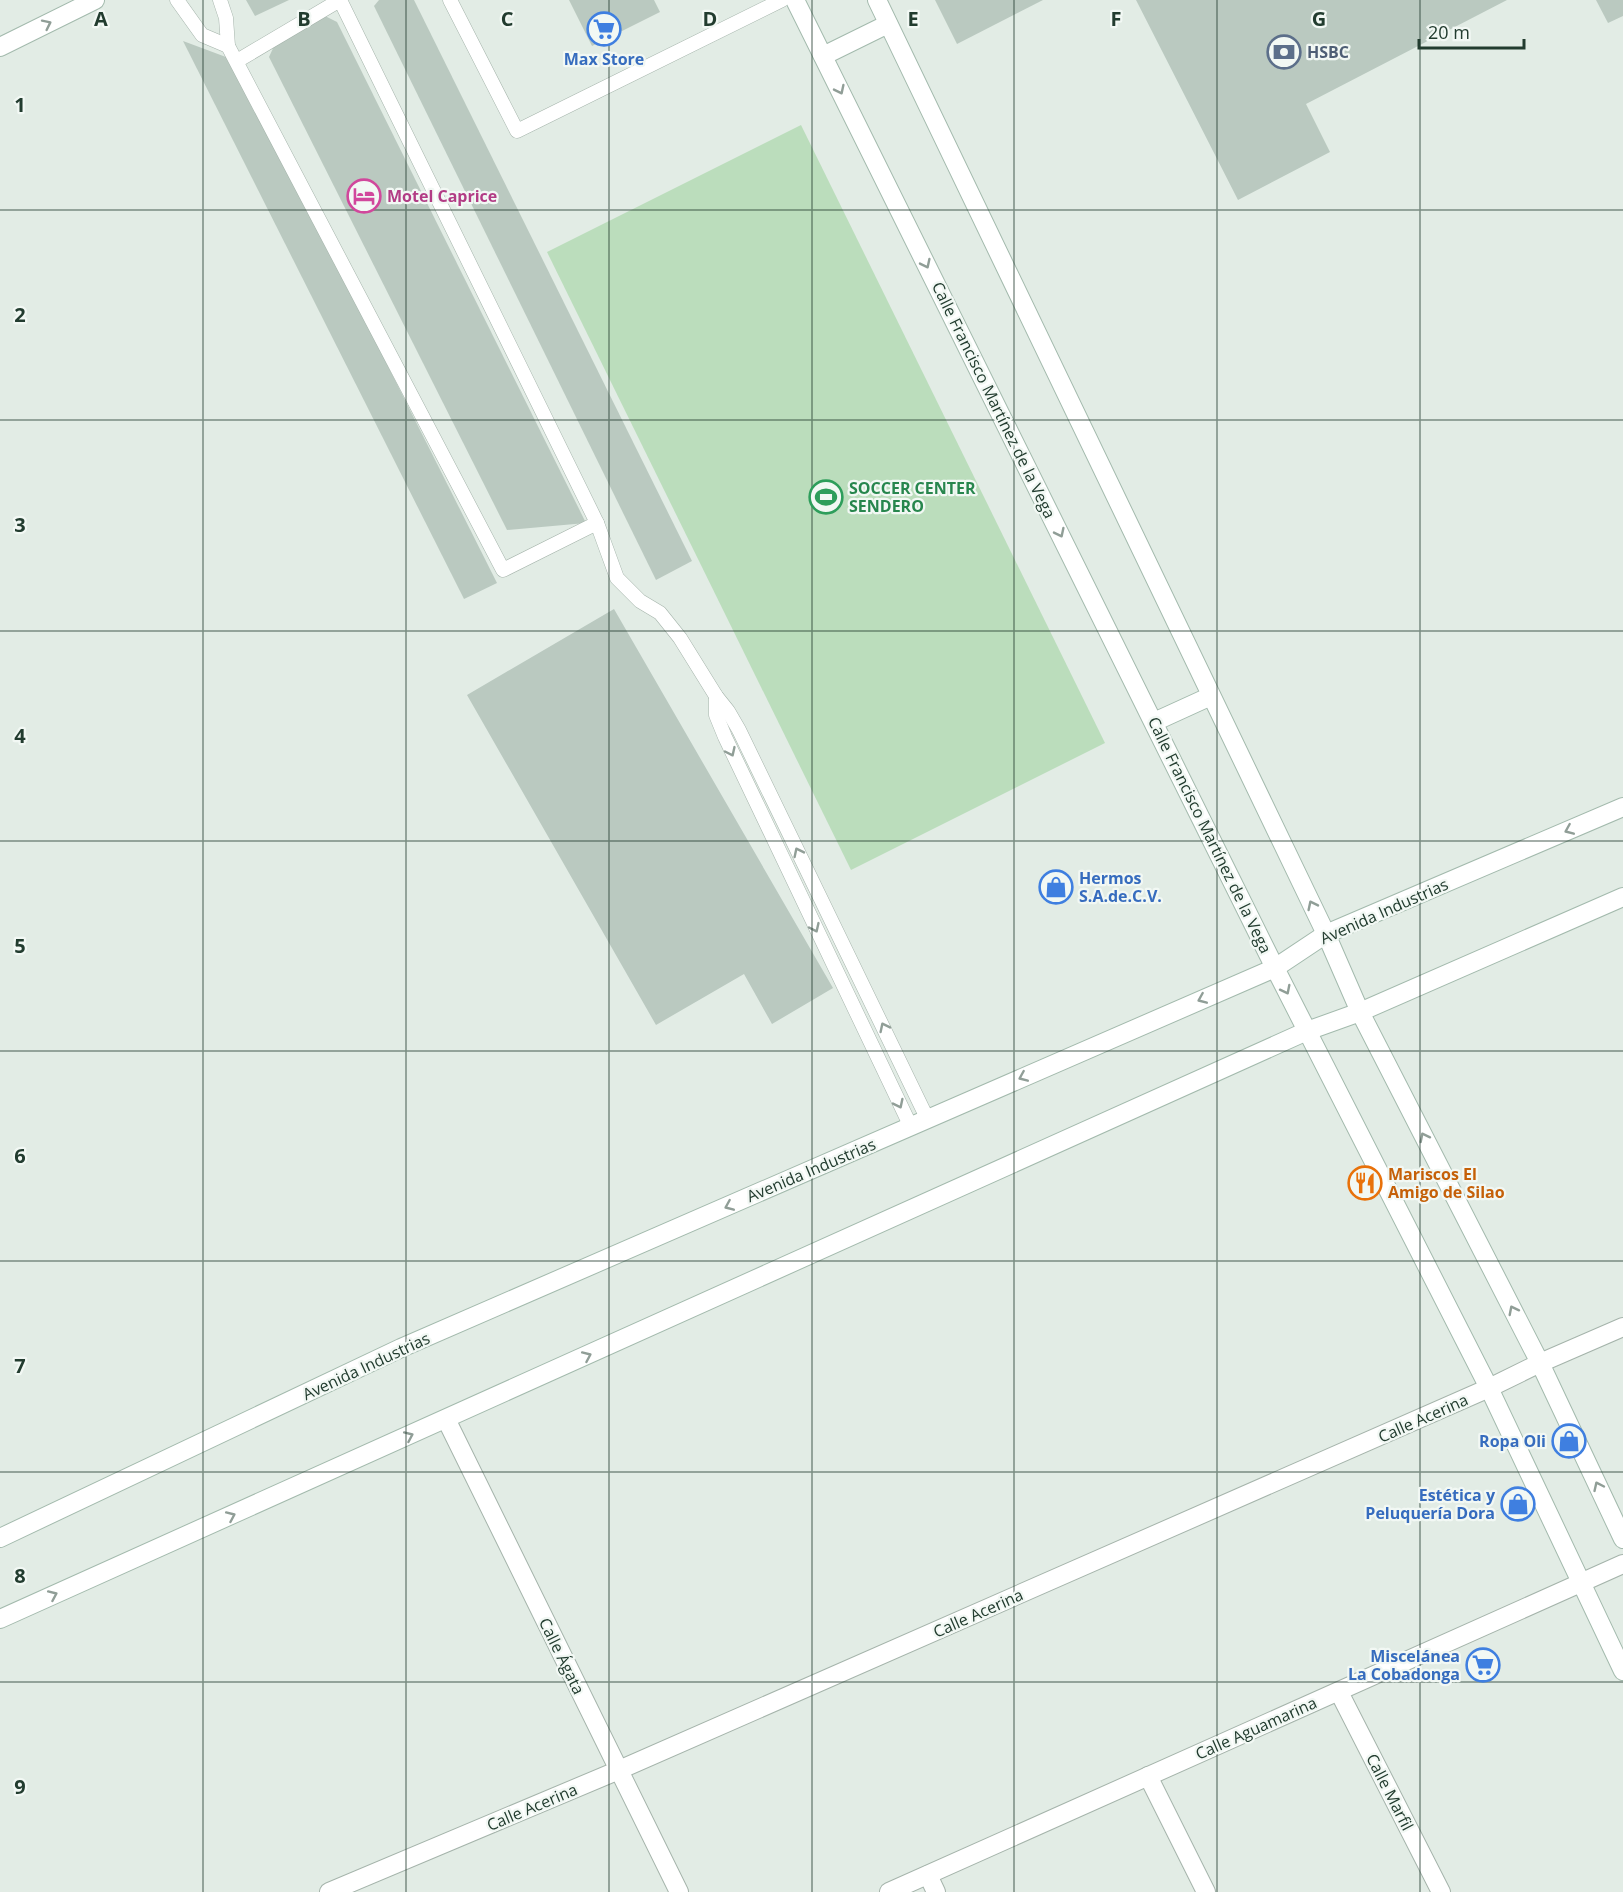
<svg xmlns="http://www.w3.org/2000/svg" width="1623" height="1892" font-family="'Open Sans',sans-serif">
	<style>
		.green { fill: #bbddbc }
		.building { fill: #bac9c0 }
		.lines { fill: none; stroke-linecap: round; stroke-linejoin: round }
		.service-casing { stroke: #a5b4ab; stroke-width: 15 }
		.minor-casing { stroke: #a5b4ab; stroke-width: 20 }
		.secondary-casing { stroke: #a3baad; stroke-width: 20 }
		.service { stroke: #fff; stroke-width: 14 }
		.minor { stroke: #fff; stroke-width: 18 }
		.secondary { stroke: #fff; stroke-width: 18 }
		.oneway { stroke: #909e97 }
		.grid { fill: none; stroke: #223c2f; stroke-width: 1.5; stroke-opacity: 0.55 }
		.labels { text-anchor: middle; stroke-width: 4.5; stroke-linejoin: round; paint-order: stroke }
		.service-label { font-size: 16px; font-weight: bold; fill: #4e5e75; stroke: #f2f8f4; text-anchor: start }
		.shop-label { font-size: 16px; font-weight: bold; fill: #366cbe; stroke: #f2f8f4; text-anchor: end }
		.hotel-label { font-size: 16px; font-weight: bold; fill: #b23c85; stroke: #f2f8f4; text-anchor: start }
		.street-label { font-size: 16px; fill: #223c2f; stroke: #f2f8f4 }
		.leisure-label { font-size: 16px; font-weight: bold; fill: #27864d; stroke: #f2f8f4; text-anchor: start }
		.food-label { font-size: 16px; font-weight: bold; fill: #c56008; stroke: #f2f8f4; text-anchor: start }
		.grid-label { font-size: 20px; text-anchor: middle; font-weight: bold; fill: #223c2f; stroke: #f2f8f4; stroke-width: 4.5; stroke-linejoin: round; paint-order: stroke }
	</style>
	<rect width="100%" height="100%" fill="#e2ece5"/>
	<!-- green -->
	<path class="green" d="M 801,125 L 1105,743 L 851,870 L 547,252 Z"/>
	<!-- building -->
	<g class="building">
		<path d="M 246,0 L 289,0 L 255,16 Z"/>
		<path d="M 379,0 L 414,0 L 692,561 L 656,580 L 374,6 Z"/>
		<path d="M 569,0 L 654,0 L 660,12 L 592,46 Z"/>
		<path d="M 935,0 L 1043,0 L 957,44 Z"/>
		<path d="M 1136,0 L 1507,0 L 1306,104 L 1330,152 L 1238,200 Z"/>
		<path d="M 1596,0 L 1623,0 L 1623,16 L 1608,23 Z"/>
		<path d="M 325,16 L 337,22 L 586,523 L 507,530 L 269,57 L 275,44 Z"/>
		<path d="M 183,41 L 234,60 L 497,583 L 464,599 Z"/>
		<path d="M 614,609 L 833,988 L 772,1024 L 744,974 L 656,1025 L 467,695 Z"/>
	</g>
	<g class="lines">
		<!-- service casing -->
		<g class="service-casing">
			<g id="service">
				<path d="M 177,0 L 202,35 L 228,46"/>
				<path d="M 220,0 L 226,18 L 228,46 L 503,570 L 597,523 L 340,0 L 237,61"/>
				<path d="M 450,0 L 517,131 L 782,0"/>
				<path d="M 597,523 L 617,578 L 640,601 L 660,613 L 680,638 L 716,696 L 728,711 L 739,730 L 927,1118"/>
				<path d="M 716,696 L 716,715 L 725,737 L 911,1127"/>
			</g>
		</g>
		<!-- minor casing -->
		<g class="minor-casing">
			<g id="minor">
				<path d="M 446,1419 L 679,1892"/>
				<path d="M 1339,1692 L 1441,1892"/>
				<path d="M 1148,1776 L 1206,1892"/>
				<path d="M 928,1875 L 936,1892"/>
				<path d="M 329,1892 L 619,1770 L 1489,1388 L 1540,1363 L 1623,1327"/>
				<path d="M 889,1892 L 1623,1564"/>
			</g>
		</g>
		<!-- secondary casing -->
		<g class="secondary-casing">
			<g id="secondary">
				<path d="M 795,0 L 1275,968 L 1489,1388 L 1623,1671"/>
				<path d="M 877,0 L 1326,934 L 1360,1012 L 1540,1363 L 1623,1539"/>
				<path d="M 0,47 L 95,0"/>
				<path d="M 823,56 L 888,24"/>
				<path d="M 1154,722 L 1211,696"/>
				<path d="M 0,1538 L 401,1348 L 1275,968 L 1326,934 L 1623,807"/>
				<path d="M 0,1619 L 1307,1031 L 1360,1012 L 1623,897"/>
			</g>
		</g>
		<!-- service -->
		<use href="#service" class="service"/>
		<!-- minor -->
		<use href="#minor" class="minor"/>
		<!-- secondary -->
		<use href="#secondary" class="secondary"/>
	</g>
	<!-- one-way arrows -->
	<defs><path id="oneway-chevron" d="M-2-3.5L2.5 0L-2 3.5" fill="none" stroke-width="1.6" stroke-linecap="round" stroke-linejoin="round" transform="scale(1.5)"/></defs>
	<g class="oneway">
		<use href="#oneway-chevron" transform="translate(47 24) rotate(-26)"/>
		<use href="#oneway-chevron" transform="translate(840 90) rotate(64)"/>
		<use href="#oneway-chevron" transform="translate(926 264) rotate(64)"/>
		<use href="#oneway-chevron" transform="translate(1060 533) rotate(64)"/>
		<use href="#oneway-chevron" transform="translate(731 752) rotate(65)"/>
		<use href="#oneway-chevron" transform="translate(1569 830) rotate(157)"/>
		<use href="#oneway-chevron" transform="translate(798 852) rotate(-116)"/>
		<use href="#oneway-chevron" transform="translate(1312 905) rotate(-116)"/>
		<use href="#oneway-chevron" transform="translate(815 928) rotate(65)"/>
		<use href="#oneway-chevron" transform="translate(1286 990) rotate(63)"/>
		<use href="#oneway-chevron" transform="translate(1202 999) rotate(157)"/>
		<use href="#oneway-chevron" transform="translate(884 1027) rotate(-116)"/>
		<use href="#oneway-chevron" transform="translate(1023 1077) rotate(157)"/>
		<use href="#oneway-chevron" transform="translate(899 1104) rotate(64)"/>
		<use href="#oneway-chevron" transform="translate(1424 1137) rotate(-117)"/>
		<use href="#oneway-chevron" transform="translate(729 1206) rotate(157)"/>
		<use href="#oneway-chevron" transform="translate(1513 1310) rotate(-117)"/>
		<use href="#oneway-chevron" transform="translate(587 1356) rotate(-24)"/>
		<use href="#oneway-chevron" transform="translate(409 1436) rotate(-24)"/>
		<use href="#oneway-chevron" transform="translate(1598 1486) rotate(-115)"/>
		<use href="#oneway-chevron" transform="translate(231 1516) rotate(-24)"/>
		<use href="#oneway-chevron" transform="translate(53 1595) rotate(-24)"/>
	</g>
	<!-- grid -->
	<path class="grid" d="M 203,0 L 203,1892M 406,0 L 406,1892M 609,0 L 609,1892M 812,0 L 812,1892M 1014,0 L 1014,1892M 1217,0 L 1217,1892M 1420,0 L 1420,1892M 0,210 L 1623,210M 0,420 L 1623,420M 0,631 L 1623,631M 0,841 L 1623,841M 0,1051 L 1623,1051M 0,1261 L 1623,1261M 0,1472 L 1623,1472M 0,1682 L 1623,1682"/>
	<!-- icons -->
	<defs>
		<g id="supermarket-ring" transform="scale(1.725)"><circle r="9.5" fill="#f2f8f4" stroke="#3f7fe0" stroke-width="1.5"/><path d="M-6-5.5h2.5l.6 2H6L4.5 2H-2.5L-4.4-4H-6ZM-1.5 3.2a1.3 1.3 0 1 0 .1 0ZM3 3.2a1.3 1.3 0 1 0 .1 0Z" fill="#3f7fe0"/></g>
		<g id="bank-ring" transform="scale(1.725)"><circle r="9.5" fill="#f2f8f4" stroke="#5c6f8a" stroke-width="1.5"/><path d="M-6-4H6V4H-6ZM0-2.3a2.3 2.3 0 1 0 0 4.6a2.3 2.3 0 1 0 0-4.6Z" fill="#5c6f8a"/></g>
		<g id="hotel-ring" transform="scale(1.725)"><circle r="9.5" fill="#f2f8f4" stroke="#d1479c" stroke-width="1.5"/><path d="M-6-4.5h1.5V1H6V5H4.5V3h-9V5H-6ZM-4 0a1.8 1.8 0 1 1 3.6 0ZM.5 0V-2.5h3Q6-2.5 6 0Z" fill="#d1479c"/></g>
		<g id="stadium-ring" transform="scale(1.725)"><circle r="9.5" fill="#f2f8f4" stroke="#2e9e5b" stroke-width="1.5"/><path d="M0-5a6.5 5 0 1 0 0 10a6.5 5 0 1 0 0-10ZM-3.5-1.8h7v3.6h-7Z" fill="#2e9e5b"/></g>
		<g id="shop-ring" transform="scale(1.725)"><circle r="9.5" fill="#f2f8f4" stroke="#3f7fe0" stroke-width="1.5"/><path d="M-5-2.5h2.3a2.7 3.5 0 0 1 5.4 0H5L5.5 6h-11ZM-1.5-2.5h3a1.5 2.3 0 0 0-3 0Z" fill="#3f7fe0"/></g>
		<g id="restaurant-ring" transform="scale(1.725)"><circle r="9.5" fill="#f2f8f4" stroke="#e8710a" stroke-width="1.5"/><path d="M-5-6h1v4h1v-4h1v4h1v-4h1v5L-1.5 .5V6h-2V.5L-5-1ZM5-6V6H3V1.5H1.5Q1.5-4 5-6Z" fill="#e8710a"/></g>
	</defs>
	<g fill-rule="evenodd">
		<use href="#supermarket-ring" x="604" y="29"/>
		<use href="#bank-ring" x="1284" y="52"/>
		<use href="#hotel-ring" x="364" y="196"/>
		<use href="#stadium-ring" x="826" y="497"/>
		<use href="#shop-ring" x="1056" y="887"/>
		<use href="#restaurant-ring" x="1365" y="1183"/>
		<use href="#shop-ring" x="1569" y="1441"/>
		<use href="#shop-ring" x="1518" y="1504"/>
		<use href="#supermarket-ring" x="1483" y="1665"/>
	</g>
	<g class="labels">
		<!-- service labels -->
		<g class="service-label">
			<text x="1307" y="58">HSBC</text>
		</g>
		<!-- shop labels -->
		<g class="shop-label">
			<text x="604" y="65" text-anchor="middle">Max Store</text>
			<text x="1079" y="884" text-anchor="start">Hermos<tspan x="1079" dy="18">S.A.de.C.V.</tspan></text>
			<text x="1546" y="1447">Ropa Oli</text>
			<text x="1495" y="1501">Estética y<tspan x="1495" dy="18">Peluquería Dora</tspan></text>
			<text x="1460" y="1662">Miscelánea<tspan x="1460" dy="18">La Cobadonga</tspan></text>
		</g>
		<!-- hotel labels -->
		<g class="hotel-label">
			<text x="387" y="202">Motel Caprice</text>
		</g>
		<!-- street labels -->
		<g class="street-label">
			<text transform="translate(994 400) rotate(64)" y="6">Calle Francisco Martínez de la Vega</text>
			<text transform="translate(1210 835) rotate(64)" y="6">Calle Francisco Martínez de la Vega</text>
			<text transform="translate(1384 911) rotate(-24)" y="6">Avenida Industrias</text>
			<text transform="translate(811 1170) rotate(-23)" y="6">Avenida Industrias</text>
			<text transform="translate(366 1366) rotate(-25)" y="6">Avenida Industrias</text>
			<text transform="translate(1423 1418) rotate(-24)" y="6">Calle Acerina</text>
			<text transform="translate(978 1613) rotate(-24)" y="6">Calle Acerina</text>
			<text transform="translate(562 1656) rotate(64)" y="6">Calle Ágata</text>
			<text transform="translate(1256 1728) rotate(-24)" y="6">Calle Aguamarina</text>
			<text transform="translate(1390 1792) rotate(63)" y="6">Calle Marfil</text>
			<text transform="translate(532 1807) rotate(-23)" y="6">Calle Acerina</text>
		</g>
		<!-- leisure labels -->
		<g class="leisure-label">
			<text x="849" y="494">SOCCER CENTER<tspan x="849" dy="18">SENDERO</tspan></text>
		</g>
		<!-- food labels -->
		<g class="food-label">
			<text x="1388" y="1180">Mariscos El<tspan x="1388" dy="18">Amigo de Silao</tspan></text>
		</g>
	</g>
	<g class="grid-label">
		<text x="101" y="26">A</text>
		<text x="304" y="26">B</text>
		<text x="507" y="26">C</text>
		<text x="710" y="26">D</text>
		<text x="913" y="26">E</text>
		<text x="1116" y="26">F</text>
		<text x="1319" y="26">G</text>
		<text x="20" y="112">1</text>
		<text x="20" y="322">2</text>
		<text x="20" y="532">3</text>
		<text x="20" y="743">4</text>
		<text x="20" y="953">5</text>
		<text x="20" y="1163">6</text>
		<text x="20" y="1373">7</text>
		<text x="20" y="1583">8</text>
		<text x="20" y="1794">9</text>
	</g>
	<!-- scale -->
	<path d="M1419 39v9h105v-9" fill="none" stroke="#223c2f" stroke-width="3"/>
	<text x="1428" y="39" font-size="18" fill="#223c2f" stroke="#f2f8f4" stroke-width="4.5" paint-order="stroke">20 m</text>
</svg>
